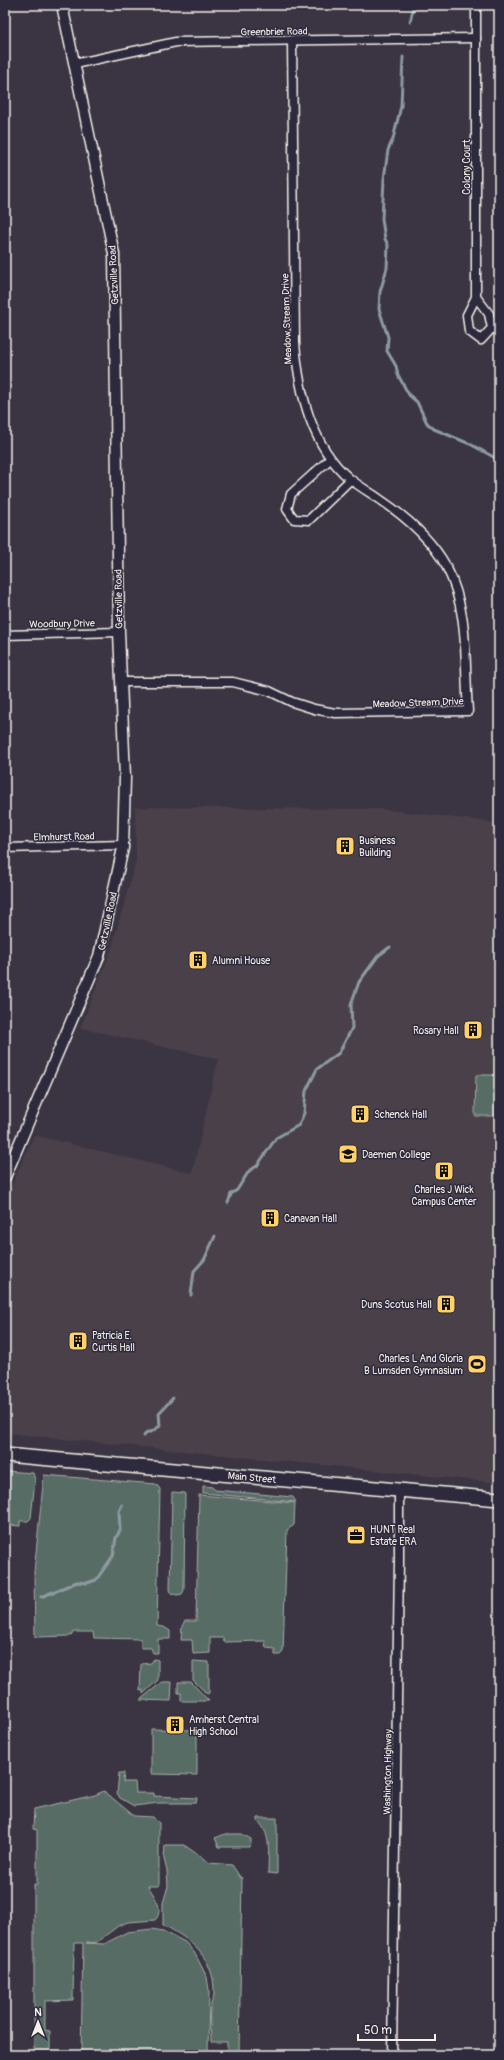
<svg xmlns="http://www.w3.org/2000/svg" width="504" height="2060" font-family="Pangolin,sans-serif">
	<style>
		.built { fill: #493f49 }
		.green { fill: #596c66; stroke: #a6aea7 }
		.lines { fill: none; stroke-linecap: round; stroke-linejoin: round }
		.stream { stroke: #8d9ba1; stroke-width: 3 }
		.minor-casing { stroke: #f4f1e8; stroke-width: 11 }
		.tertiary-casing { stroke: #f4f1e8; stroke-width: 13 }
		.primary-casing { stroke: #f4f1e8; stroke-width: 16 }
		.minor { stroke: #2f2a3d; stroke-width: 8 }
		.tertiary { stroke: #2f2a3d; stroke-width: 10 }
		.primary { stroke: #2f2a3d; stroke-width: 13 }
		.labels { text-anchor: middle; stroke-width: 3; stroke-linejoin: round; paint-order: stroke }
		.street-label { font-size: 10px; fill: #f4f1e8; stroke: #2f2a3d }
		.poi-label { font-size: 10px; fill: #f4f1e8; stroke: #2f2a3d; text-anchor: start }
	</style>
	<rect width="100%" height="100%" fill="#3b3442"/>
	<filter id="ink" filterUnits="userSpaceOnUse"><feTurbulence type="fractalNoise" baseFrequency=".025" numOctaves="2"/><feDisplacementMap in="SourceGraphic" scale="8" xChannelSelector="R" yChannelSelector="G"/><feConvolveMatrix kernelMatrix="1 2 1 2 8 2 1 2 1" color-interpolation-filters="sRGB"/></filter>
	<g filter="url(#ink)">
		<!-- built -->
		<path class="built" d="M 135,807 L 380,809 L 491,822 L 499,828 L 499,1483 L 5,1433 L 5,1200 L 34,1135 L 192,1173 L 218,1059 L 80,1028 L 111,950 L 136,860 Z"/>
		<!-- green -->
		<g class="green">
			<path d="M 476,1075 L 499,1075 L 499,1116 L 475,1116 Z"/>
			<path d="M 5,1471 L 33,1473 L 35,1480 L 31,1518 L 28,1521 L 20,1521 L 20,1526 L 7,1525 L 5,1553 Z"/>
			<path d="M 44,1475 L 156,1484 L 160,1489 L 157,1626 L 164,1627 L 170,1631 L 170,1639 L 158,1639 L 158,1653 L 153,1653 L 151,1648 L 141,1648 L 141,1639 L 94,1638 L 93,1632 L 74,1632 L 71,1636 L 35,1637 L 34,1572 Z"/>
			<path d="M 203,1486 L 212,1487 L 215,1490 L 293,1497 L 296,1502 L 203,1493 Z"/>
			<path d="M 172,1492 L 185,1493 L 184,1590 L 182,1594 L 177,1595 L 171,1593 L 170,1589 Z"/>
			<path d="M 199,1495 L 295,1503 L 294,1525 L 287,1530 L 283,1652 L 280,1655 L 275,1655 L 275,1649 L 266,1648 L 265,1641 L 224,1642 L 223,1638 L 210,1638 L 210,1653 L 193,1654 L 192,1640 L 181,1640 L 182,1626 L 185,1621 L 196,1621 Z"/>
			<path d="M 154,1659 L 158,1660 L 158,1680 L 143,1694 L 143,1690 L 140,1691 L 141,1664 L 151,1663 Z"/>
			<path d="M 193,1661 L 209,1662 L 209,1693 L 207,1694 L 193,1680 Z"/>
			<path d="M 162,1682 L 172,1682 L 171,1701 L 140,1700 Z"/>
			<path d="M 178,1682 L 191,1682 L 209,1701 L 181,1701 L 181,1693 L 178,1693 Z"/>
			<path d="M 151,1729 L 197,1730 L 197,1775 L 151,1774 Z"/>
			<path d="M 119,1773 L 124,1773 L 123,1782 L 135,1782 L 136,1793 L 154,1793 L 154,1796 L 197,1798 L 196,1803 L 159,1803 L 134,1806 L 120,1798 L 117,1793 Z"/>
			<path d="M 104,1791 L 134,1816 L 153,1817 L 159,1823 L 159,1886 L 148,1886 C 154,1896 165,1909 155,1920 L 128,1922 L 118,1926 L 97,1942 L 86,1943 L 104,1944 L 127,1932 L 152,1929 L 163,1931 L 185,1942 L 194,1952 L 207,1977 L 209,1990 L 208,2055 L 81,2055 L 83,1943 L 74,1943 L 73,2000 L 45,2001 L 45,2030 L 50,2031 L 50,2055 L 34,2055 L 34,1884 L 37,1884 L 37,1830 L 33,1829 L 34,1809 L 95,1795 Z"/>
			<path d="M 258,1818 L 277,1818 L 277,1874 L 268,1873 C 268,1854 272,1835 258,1821 Z"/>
			<path d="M 225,1834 L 242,1834 L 251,1839 L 251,1843 L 249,1847 L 219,1847 L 215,1838 Z"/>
			<path d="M 165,1845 L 184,1845 L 210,1863 L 232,1865 L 240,1877 L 242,1878 L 239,2055 L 227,2055 L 227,2042 L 211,2042 C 211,2031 208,2015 211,2005 C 212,2000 214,1998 214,1993 C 215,1959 191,1939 163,1925 L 163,1903 L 168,1886 L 167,1871 L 164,1859 Z"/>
		</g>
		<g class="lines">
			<!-- stream -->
			<g class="stream">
				<path d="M 410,22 L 414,5"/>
				<path d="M 403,57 L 401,106 L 393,139 L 388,150 L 384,179 L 382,219 L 385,239 L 388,245 L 387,268 L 380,292 L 379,309 L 388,337 L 387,351 L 396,366 L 398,375 L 409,395 L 417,402 L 427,423 L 434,429 L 470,444 L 499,460"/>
				<path d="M 228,1203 L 231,1194 L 237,1190 L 249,1171 L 257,1166 L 276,1138 L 299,1125 L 304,1113 L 306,1091 L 317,1069 L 339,1053 L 352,1028 L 351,1004 L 359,982 L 378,956 L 390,947"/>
				<path d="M 191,1295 L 194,1271 L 204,1260 L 215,1236"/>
				<path d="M 144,1436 L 147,1432 L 151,1432 L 160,1426 L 159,1413 L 173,1398"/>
				<path d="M 41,1597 L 77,1582 L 87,1583 L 96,1580 L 113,1556 L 116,1538 L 120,1530 L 119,1511 L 122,1505"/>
			</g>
			<!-- minor casing -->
			<g class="minor-casing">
				<g id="minor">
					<path d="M 74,64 L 176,42 L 476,38"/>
					<path d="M 476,297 L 489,314 L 492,328 L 481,340 L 469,331 L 467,315 L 476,297 L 476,5"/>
					<path d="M 330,459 L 291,494 L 287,509 L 294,519 L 309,520 L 350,480"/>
					<path d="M 5,635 L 119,632"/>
					<path d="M 121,682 L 233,682 L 269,691 L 292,702 L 314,709 L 335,713 L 468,711 C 464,661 470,612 446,566 C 430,537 405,516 378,498 C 369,492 359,486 350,479 C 311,446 299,392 295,343 L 292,40"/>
					<path d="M 5,848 L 123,845"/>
					<path d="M 392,2055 L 399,1562 L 399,1490"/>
				</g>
			</g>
			<!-- tertiary casing -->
			<g class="tertiary-casing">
				<path id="tertiary" d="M 5,1177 L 99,956 L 123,848 L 125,778 L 119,632 L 114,254 L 62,5"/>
			</g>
			<!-- primary casing -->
			<g class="primary-casing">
				<path id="primary" d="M 5,1455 L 499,1499"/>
			</g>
			<!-- minor -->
			<use href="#minor" class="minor"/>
			<!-- tertiary -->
			<use href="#tertiary" class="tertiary"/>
			<!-- primary -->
			<use href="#primary" class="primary"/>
		</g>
	</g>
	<!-- icons -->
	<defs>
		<g id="building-square" transform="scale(1)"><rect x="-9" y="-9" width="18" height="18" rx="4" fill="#ffd166" stroke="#2f2a3d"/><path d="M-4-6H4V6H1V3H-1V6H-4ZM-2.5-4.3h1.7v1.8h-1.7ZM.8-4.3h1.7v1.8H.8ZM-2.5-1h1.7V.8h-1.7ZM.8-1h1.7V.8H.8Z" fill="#111"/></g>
		<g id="university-square" transform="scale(1)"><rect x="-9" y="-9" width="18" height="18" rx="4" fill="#ffd166" stroke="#2f2a3d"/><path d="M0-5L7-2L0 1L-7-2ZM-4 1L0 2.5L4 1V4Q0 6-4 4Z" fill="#111"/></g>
		<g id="stadium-square" transform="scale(1)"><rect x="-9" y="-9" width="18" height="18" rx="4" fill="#ffd166" stroke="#2f2a3d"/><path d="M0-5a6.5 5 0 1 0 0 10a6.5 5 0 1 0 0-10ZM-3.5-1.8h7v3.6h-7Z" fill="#111"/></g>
		<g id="office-square" transform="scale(1)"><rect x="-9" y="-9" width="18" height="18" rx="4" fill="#ffd166" stroke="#2f2a3d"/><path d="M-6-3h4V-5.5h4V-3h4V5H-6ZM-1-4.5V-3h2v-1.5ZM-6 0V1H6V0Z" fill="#111"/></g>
	</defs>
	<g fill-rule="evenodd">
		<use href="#building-square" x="345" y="846"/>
		<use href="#building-square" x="198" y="960"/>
		<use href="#building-square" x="473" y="1030"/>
		<use href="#building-square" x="360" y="1114"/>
		<use href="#university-square" x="348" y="1154"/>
		<use href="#building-square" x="444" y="1171"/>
		<use href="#building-square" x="270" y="1218"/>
		<use href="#building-square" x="446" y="1304"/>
		<use href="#building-square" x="78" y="1341"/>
		<use href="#stadium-square" x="477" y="1364"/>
		<use href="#office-square" x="356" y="1535"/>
		<use href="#building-square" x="175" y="1725"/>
	</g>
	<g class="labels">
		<!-- street labels -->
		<g class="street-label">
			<text transform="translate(274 31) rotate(-1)" y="4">Greenbrier Road</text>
			<text transform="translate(466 167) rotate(-90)" y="4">Colony Court</text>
			<text transform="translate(113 275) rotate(-93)" y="4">Getzville Road</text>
			<text transform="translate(286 319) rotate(-92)" y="4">Meadow Stream Drive</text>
			<text transform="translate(118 599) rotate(-91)" y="4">Getzville Road</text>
			<text transform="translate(62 623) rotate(-1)" y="4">Woodbury Drive</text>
			<text transform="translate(418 702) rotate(-2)" y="4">Meadow Stream Drive</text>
			<text transform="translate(64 836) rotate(-1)" y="4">Elmhurst Road</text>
			<text transform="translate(107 921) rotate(-78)" y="4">Getzville Road</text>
			<text transform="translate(252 1477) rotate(5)" y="4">Main Street</text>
			<text transform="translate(387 1772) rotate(-89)" y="4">Washington Highway</text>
		</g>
		<!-- poi labels -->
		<g class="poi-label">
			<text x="359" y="844">Business<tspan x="359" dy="12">Building</tspan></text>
			<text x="212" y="964">Alumni House</text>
			<text x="459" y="1034" text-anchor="end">Rosary Hall</text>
			<text x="374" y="1118">Schenck Hall</text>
			<text x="362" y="1158">Daemen College</text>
			<text x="444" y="1193" text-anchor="middle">Charles J Wick<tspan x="444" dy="12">Campus Center</tspan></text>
			<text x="284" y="1222">Canavan Hall</text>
			<text x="432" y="1308" text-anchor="end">Duns Scotus Hall</text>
			<text x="92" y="1339">Patricia E.<tspan x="92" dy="12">Curtis Hall</tspan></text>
			<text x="463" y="1362" text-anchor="end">Charles L And Gloria<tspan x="463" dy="12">B Lumsden Gymnasium</tspan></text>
			<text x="370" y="1533">HUNT Real<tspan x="370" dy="12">Estate ERA</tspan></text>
			<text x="189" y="1723">Amherst Central<tspan x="189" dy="12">High School</tspan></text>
		</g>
	</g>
	<!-- margin -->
	<rect width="504" height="2060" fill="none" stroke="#2f2a3d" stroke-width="20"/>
	<rect x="10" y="10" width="484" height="2040" fill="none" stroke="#f4f1e8" stroke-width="1.5" filter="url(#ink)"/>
	<!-- north arrow -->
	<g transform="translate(38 2022)" stroke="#2f2a3d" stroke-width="3" paint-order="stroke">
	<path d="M0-3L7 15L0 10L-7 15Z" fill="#f4f1e8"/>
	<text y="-6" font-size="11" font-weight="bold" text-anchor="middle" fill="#f4f1e8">N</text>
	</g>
	<!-- scale -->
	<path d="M358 2034v6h77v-6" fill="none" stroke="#f4f1e8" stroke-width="2"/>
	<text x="364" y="2034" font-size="12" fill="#f4f1e8" stroke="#2f2a3d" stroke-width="3" paint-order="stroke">50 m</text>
</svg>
